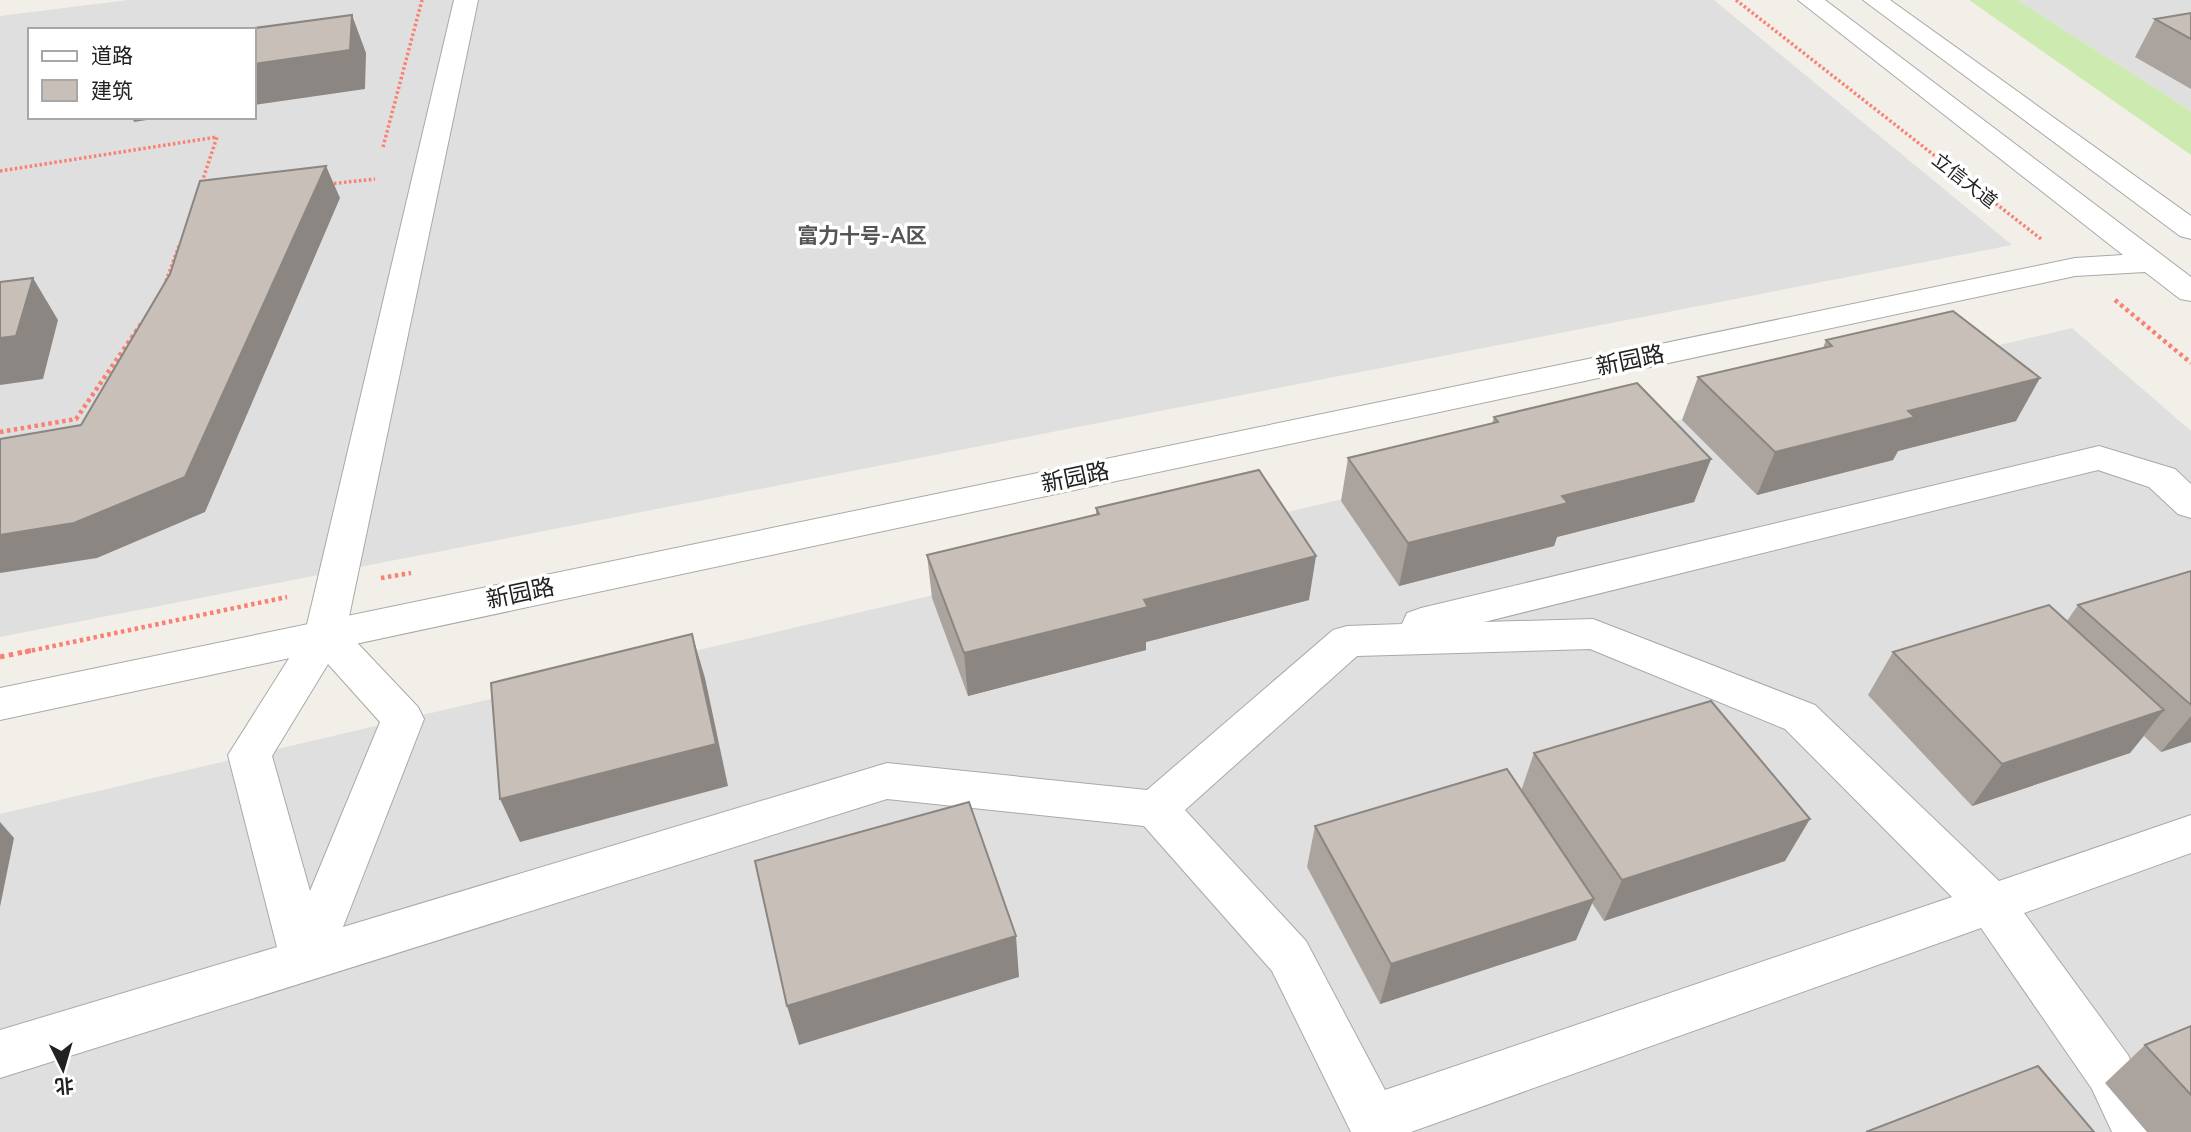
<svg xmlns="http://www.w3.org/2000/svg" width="2191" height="1132" font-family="'Nunito Sans','Noto Sans SC',sans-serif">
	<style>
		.residential { fill: #e0dfdf; fill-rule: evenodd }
		.grass { fill: #cdebb0 }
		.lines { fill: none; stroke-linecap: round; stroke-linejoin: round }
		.minor-casing { stroke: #a9a9a9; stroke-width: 2 }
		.tertiary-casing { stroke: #a9a9a9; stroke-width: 2 }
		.path-far2 { stroke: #fa8072; stroke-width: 3.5; stroke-dasharray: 2.5 2.5; stroke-linecap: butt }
		.path-far1 { stroke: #fa8072; stroke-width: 4.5; stroke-dasharray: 3.5 3.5; stroke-linecap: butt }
		.path { stroke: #fa8072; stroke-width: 5; stroke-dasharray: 4.5 4.5; stroke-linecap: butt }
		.minor { fill: #fff; fill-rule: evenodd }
		.tertiary { fill: #fff; fill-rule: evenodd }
		.wall { fill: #aba49e }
		.shaded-wall { fill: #8b8681 }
		.building { fill: #c7bfb8; stroke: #8b8681; stroke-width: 2 }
		.labels { text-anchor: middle; stroke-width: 7; stroke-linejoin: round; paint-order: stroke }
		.far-street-label { font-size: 19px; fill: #222; stroke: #fff }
		.far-neighbourhood-label { font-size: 21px; font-weight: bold; fill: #555; stroke: #fff }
		.street-label { font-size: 23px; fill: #222; stroke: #fff }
	</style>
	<rect width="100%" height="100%" fill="#f2efe9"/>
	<!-- residential -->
	<g class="residential">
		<path d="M 128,0 L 1714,0 L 2012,245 L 0,637 L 0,16 ZM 30,30 L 254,30 L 254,117 L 30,117 Z"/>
		<path d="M 2017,0 L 2191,0 L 2191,111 Z"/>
		<path d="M 2072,328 L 2191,431 L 2191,1132 L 0,1132 L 0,814 Z"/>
	</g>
	<!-- grass -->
	<path class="grass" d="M 1969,0 L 2017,0 L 2191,111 L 2191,155 Z"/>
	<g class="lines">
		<!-- minor casing -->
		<g class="minor-casing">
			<path id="minor" d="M 454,0 L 478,0 L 346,631 L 418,707 L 424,719 L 343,927 L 887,763 L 1147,790 L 1333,630 L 1347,626 L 1402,624 L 1407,613 L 1421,608 L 2099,446 L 2175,469 L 2191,484 L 2191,518 L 2178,514 L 2149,487 L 2098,470 L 1484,622 L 1593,619 L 1815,705 L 1999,881 L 2191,815 L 2191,853 L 2024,913 L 2128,1055 L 2166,1132 L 2112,1132 L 2092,1089 L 1981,928 L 1411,1132 L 1351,1132 L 1272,971 L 1144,826 L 887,799 L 0,1078 L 0,1030 L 277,947 L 228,755 L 305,633 ZM 1590,649 L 1785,729 L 1952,897 L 1385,1090 L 1306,941 L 1185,810 L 1357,656 ZM 328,664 L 380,722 L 310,891 L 272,756 Z"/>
		</g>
		<!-- tertiary casing -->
		<g class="tertiary-casing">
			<g id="tertiary">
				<path d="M 1798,0 L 1825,0 L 2191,277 L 2191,301 L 2180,299 L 2145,272 L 2075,276 L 0,720 L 0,688 L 2075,258 L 2123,255 Z"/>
				<path d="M 1863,0 L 1890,0 L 2191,216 L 2191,239 L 2180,236 Z"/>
			</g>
		</g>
		<!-- path-far2 -->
		<g class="path-far2">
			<path d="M 1736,0 L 2041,239"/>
			<path d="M 383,147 L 422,0"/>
			<path d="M 0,171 L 217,137 L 201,185"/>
			<path d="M 329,184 L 375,179"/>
			<path d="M 166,281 L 180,243"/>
		</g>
		<!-- path-far1 -->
		<g class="path-far1">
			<path d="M 2115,300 L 2191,363"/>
			<path d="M 0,432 L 76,419 L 141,324"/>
			<path d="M 381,578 L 411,573"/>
			<path d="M 25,652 L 287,597"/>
		</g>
		<!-- path -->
		<path class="path" d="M 0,657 L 33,650"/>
		<!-- minor -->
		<use href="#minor" class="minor"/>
		<!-- tertiary -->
		<use href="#tertiary" class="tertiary"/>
	</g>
	<!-- wall -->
	<g class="wall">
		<path d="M 2191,13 L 2191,89 L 2135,57 L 2155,19 Z"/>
		<path d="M 1826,340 L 2016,421 L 1898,451 L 1893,460 L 1757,495 L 1682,420 L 1698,377 L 1823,348 Z"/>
		<path d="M 1494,417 L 1711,459 L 1694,502 L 1557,537 L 1554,546 L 1399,586 L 1341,501 L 1348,458 L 1492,424 Z"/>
		<path d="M 1096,508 L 1309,600 L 1146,642 L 1146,650 L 968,696 L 932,598 L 927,555 L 1096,515 Z"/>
		<path d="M 2191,571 L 2191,742 L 2161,752 L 2144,736 L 2130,753 L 1972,806 L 1868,695 L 1893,652 L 2067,621 L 2078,605 Z"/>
		<path d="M 1534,753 L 1785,861 L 1604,921 L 1592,903 L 1576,940 L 1380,1004 L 1307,867 L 1315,826 L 1521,791 Z"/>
		<path d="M 2191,1026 L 2191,1132 L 2147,1132 L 2105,1083 L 2145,1045 Z"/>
	</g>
	<!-- shaded-wall -->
	<g class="shaded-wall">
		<path d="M 352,15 L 366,53 L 365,89 L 254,105 L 254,64 Z"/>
		<path d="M 132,117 L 166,117 L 134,122 Z"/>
		<path d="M 326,166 L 340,198 L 205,512 L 97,558 L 0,573 L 0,535 Z"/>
		<path d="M 33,278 L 58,320 L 43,379 L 0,385 L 0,338 Z"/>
		<path d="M 2040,378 L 2016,421 L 1898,451 L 1893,460 L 1757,495 L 1775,452 L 1908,411 Z"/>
		<path d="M 1711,459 L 1694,502 L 1557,537 L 1554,546 L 1399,586 L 1408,543 L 1562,496 Z"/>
		<path d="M 1316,556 L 1309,600 L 1146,642 L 1146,650 L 968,696 L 964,653 L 1144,600 Z"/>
		<path d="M 692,634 L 705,678 L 728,786 L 520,842 L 500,799 Z"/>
		<path d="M 2164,710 L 2130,753 L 1972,806 L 2002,764 Z"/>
		<path d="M 2191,716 L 2191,742 L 2161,752 Z"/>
		<path d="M 1810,819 L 1785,861 L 1604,921 L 1622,880 Z"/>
		<path d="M 0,822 L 14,838 L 0,907 Z"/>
		<path d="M 1594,899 L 1576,940 L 1380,1004 L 1391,964 Z"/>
		<path d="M 1016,936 L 1019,977 L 799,1045 L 787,1006 Z"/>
	</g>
	<!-- building -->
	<g class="building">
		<path d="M 2191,13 L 2191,39 L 2155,19 Z"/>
		<path d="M 352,15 L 350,50 L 254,64 L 254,30 L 240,30 Z"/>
		<path d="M 326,166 L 185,477 L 74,523 L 0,535 L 0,439 L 81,425 L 170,274 L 200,181 Z"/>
		<path d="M 33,278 L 16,336 L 0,338 L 0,282 Z"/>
		<path d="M 1953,311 L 2040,378 L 1908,411 L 1915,417 L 1775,452 L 1698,377 L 1832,346 L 1826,340 Z"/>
		<path d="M 1637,383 L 1711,459 L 1562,496 L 1568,503 L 1408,543 L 1348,458 L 1498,422 L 1494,417 Z"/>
		<path d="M 1259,470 L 1316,556 L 1144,600 L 1148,607 L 964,653 L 927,555 L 1099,514 L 1096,508 Z"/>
		<path d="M 2191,571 L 2191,705 L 2078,605 Z"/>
		<path d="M 2049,605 L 2164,710 L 2002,764 L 1893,652 Z"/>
		<path d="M 692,634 L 716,744 L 500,799 L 491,683 Z"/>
		<path d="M 1711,701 L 1810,819 L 1622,880 L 1534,753 Z"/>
		<path d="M 1507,769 L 1594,899 L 1391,964 L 1315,826 Z"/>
		<path d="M 969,802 L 1016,936 L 787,1006 L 755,861 Z"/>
		<path d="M 2191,1026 L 2191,1095 L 2145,1045 Z"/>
		<path d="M 2038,1066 L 2094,1132 L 1866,1132 Z"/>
	</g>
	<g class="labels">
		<!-- far-street labels -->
		<g class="far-street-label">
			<text transform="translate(1965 180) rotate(38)" y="7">立信大道</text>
		</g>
		<!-- far-neighbourhood labels -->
		<g class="far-neighbourhood-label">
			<text x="862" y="243">富力十号-A区</text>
		</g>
		<!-- street labels -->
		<g class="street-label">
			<text transform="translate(1630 360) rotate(-12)" y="8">新园路</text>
			<text transform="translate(1075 477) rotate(-12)" y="8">新园路</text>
			<text transform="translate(520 593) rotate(-12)" y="8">新园路</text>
		</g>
	</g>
	<!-- legend -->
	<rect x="28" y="28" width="228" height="91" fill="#ffffff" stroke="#a7a7a7" stroke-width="2"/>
	<rect x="42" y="51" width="35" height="10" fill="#ffffff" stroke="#a7a7a7" stroke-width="2"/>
	<text x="91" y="63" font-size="21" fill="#222222">道路</text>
	<rect x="42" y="80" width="35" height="21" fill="#c7bfb8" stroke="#a7a7a7" stroke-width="2"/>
	<text x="91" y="98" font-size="21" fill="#222222">建筑</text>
	<!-- north arrow -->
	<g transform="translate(63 1069) rotate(175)" stroke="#ffffff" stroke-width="5" paint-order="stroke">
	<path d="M0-5L12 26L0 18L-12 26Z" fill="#222222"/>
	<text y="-10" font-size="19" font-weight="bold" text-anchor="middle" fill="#222222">北</text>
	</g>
</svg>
